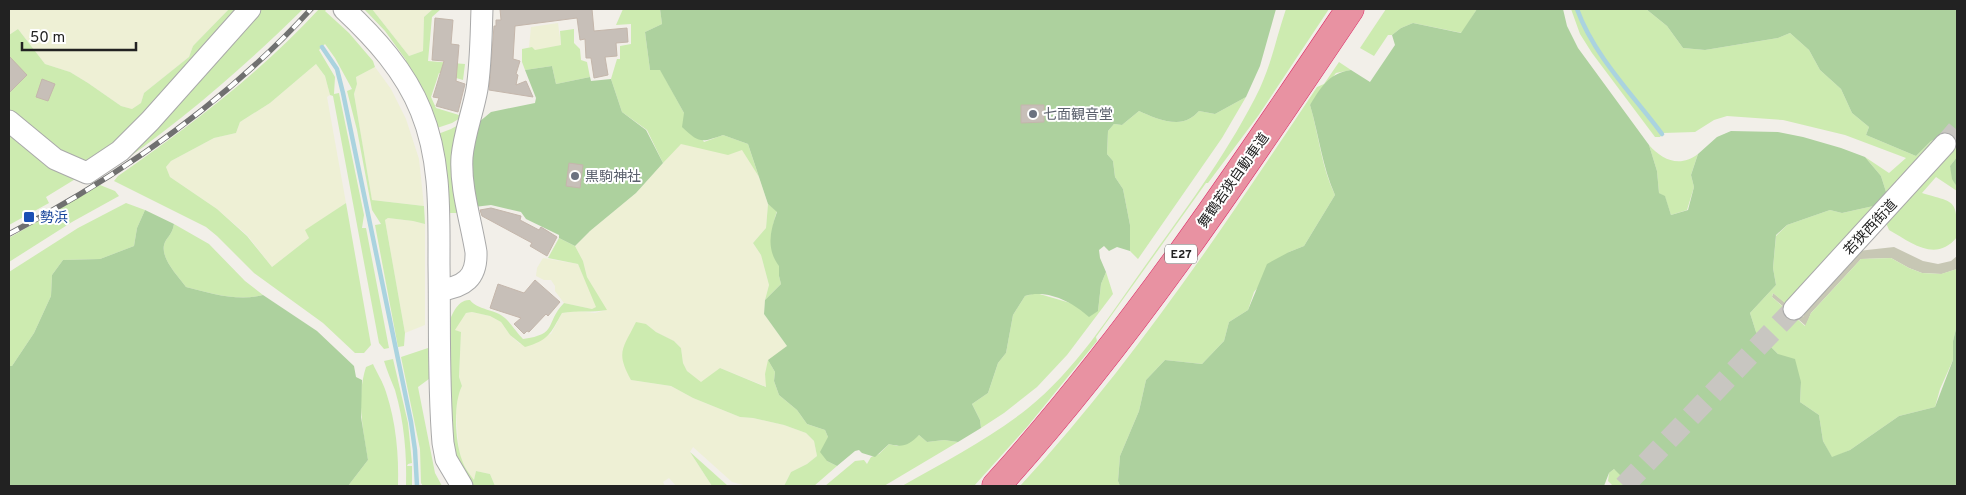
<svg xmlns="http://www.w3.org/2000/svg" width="1966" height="495" font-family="Overpass,'Noto Sans JP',sans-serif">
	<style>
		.construction { fill: #c7c7b4 }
		.farmland { fill: #eef0d5 }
		.grass { fill: #cdebb0 }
		.forest { fill: #add19e }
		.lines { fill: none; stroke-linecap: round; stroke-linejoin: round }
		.stream { stroke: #aad3df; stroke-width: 4.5 }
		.building { fill: #c7bfb8; stroke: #c4b6ab }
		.minor-tunnel { stroke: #c8c6c1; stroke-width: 21; stroke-dasharray: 21 11; stroke-linecap: butt }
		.minor-casing { stroke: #a9a9a9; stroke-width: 23 }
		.highway-casing { stroke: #dc2a67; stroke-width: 29 }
		.minor { stroke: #fff; stroke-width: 21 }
		.highway { stroke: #e892a2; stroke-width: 28 }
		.rail-casing { stroke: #707070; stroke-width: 5.5 }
		.rail { stroke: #fff; stroke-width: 4; stroke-dasharray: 11; stroke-linecap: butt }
		.worship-dot { fill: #6b7280; stroke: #fff; stroke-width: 2 }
		.transit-dot { fill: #1a4fb4; stroke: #fff; stroke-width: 2 }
		.labels { text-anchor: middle; stroke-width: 4; stroke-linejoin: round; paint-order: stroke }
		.shield { fill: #fff; stroke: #646464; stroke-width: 1 }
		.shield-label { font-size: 12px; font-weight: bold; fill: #222 }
		.worship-label { font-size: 14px; fill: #5b616d; stroke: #fff; text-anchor: start }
		.street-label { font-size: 14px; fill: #222; stroke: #fff }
		.transit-label { font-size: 14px; fill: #164399; stroke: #fff; text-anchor: start }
	</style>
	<rect width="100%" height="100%" fill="#f2efe9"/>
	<!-- construction -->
	<path class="construction" d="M 1894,247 L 1923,261 L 1938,264 L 1951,261 L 1957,256 L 1957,269 L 1942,274 L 1922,273 L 1909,268 L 1891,258 L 1861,259 L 1811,313 L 1806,326 L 1772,297 L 1773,293 L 1803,317 L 1807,307 L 1858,251 Z"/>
	<!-- farmland -->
	<g class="farmland">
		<path d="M 9,9 L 229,9 L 193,46 L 189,57 L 144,93 L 141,103 L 132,109 L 121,106 L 88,83 L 70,72 L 45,64 L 18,29 L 9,35 Z"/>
		<path d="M 372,9 L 433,9 L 424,17 L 423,51 L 409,56 Z"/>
		<path d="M 558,23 L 561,45 L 535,51 L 532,47 L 529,47 L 531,27 Z"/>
		<path d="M 316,64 L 325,76 L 330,95 L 327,97 L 346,203 L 306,230 L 309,238 L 272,267 L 247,235 L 217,209 L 170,177 L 166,167 L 171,161 L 214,138 L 236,133 L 240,122 L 270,103 Z"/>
		<path d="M 375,67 L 391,89 L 406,119 L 419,159 L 424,206 L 372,200 L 354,94 L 357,84 L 356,77 Z"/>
		<path d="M 681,143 L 743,150 L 759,177 L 768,204 L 766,228 L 753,243 L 761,255 L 769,285 L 765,300 L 764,314 L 787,346 L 765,374 L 767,387 L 720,368 L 701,383 L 687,371 L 683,363 L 681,348 L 674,341 L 656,332 L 646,324 L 631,380 L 671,386 L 693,398 L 740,417 L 753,418 L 784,425 L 806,433 L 814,441 L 817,456 L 807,464 L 791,472 L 784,486 L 747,486 L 732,482 L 693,447 L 690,452 L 712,486 L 676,486 L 669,478 L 663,482 L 665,486 L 495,486 L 490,474 L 476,471 L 474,481 L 462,462 L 459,450 L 456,413 L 458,395 L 462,386 L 459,377 L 461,332 L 454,330 L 459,321 L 466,313 L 472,312 L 490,316 L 501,322 L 510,335 L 520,344 L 551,334 L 562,313 L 576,311 L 595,313 L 606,310 L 587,277 L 583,261 L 575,246 L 590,231 L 636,193 Z"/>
		<path d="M 388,218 L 413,221 L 425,224 L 425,325 L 405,333 L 385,220 Z"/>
		<path d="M 543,258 L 578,264 L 597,307 L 592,309 L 564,303 L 555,291 L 555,286 L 551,280 L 544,280 L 536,276 L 537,268 Z"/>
	</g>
	<!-- grass -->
	<g class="grass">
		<path d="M 229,9 L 244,9 L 100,160 L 74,163 L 9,113 L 9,35 L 18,29 L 45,64 L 70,72 L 88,83 L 121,106 L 132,109 L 141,103 L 144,93 L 189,57 L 193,46 Z"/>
		<path d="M 256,9 L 303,9 C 239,72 177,125 102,176 L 95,173 Z"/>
		<path d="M 319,9 L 327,9 L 325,11 L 349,33 L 373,61 L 375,67 L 356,77 L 357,84 L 354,94 L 372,200 L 424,206 L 425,224 L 413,221 L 388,218 L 385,220 L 405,333 L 404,346 L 398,347 L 375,225 L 381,224 L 372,210 L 357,130 L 347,91 L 352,89 L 335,58 L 325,44 L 319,50 L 335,77 L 334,94 L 339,93 L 364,215 L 362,228 L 366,228 L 389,348 L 384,349 L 379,343 L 333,96 L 330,95 L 325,76 L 316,64 L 270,103 L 240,122 L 236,133 L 214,138 L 171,161 L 166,167 L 170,177 L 217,209 L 247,236 L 272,267 L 309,238 L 305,230 L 346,203 L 371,345 L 364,353 L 355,353 L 323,323 L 254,273 L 217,236 L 206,227 L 114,181 L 118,176 C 190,126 259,74 319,9 Z"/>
		<path d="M 364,9 L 372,9 L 409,56 L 423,51 L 424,17 L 433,9 L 441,9 L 432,17 L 428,61 L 465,64 L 463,80 L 439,73 L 431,97 L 436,108 L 459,115 L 470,80 L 465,115 L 452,123 L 437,128 L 405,62 L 406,60 L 385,31 Z"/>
		<path d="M 623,9 L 660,9 L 662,24 L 645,32 L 650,70 L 660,69 L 684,113 L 704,142 L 723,135 L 748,144 L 759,177 L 742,150 L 728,155 L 681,144 L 663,163 L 647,130 L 622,112 L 611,79 L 617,59 L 620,59 L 620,46 L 631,44 L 631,24 L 616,25 Z"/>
		<path d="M 1286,9 L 1329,9 L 1258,116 L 1208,183 L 1206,183 L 1096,337 L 1097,341 L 1027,427 L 974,486 L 902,486 C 944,462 989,439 1027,409 C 1076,370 1109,316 1145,266 C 1185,210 1230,150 1260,88 C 1272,62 1277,35 1286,9 Z"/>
		<path d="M 1386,9 L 1477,9 L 1462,33 L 1413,23 L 1401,28 L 1392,35 L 1388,35 L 1374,56 L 1360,48 Z"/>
		<path d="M 1571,9 L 1646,9 L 1667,26 L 1683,48 L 1705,50 L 1778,38 L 1790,33 L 1809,50 L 1820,70 L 1841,89 L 1852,113 L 1869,127 L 1866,135 L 1916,156 L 1931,141 L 1957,130 L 1957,157 L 1950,166 C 1952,174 1957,186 1957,191 L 1936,177 L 1922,193 C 1956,203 1957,199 1957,237 C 1936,263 1912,243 1889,230 L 1886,223 L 1953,151 L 1948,144 L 1887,195 L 1881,176 L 1865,157 L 1889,173 L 1906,158 L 1845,135 L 1783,120 L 1727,116 L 1714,120 L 1695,132 L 1663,133 L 1660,137 L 1655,137 L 1592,53 L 1580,34 Z"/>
		<path d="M 574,29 L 574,43 L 580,49 L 581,60 L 587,62 L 590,77 L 556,84 L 552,66 L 525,70 L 522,62 L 522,49 L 532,47 L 535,50 L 561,45 L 560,31 Z"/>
		<path d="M 1339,62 L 1351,70 L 1336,73 L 1310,105 C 1319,135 1321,166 1335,195 L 1304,246 L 1289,252 L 1254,292 L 1248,310 L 1229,322 L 1224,341 L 1202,364 L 1165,360 L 1146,380 L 1139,411 L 1120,456 L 1118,481 L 1120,486 L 1020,486 C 1132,365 1225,225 1317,87 L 1324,84 Z"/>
		<path d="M 1246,97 L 1222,138 L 1138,259 L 1130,251 L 1130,225 L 1123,189 L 1115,177 L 1113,161 L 1107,154 L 1108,131 L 1114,124 L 1122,125 L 1139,111 C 1152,117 1175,127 1189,119 C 1193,117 1196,114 1199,111 L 1215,114 Z"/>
		<path d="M 464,122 L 457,213 L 448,213 L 438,134 L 451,129 Z"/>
		<path d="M 9,128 L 77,178 L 46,197 L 49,203 L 9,225 Z"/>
		<path d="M 1649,145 C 1662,160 1680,168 1698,154 L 1691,175 L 1694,187 L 1687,210 L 1671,215 L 1665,197 L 1659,193 L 1657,171 Z"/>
		<path d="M 100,185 L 115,191 L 119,196 L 72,222 L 9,262 L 9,238 Z"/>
		<path d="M 126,203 L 145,210 L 137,228 L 134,246 L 100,259 L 63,260 L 52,275 L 51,296 L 34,333 L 12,366 L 9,366 L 9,272 L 78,228 Z"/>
		<path d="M 768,204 L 777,211 C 771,229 767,251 780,266 L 779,276 L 781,284 L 765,300 L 769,285 L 761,255 L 753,243 L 766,228 Z"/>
		<path d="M 1878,205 L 1786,304 L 1773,293 L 1772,297 L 1805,326 L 1811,313 L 1861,259 L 1891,258 L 1909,268 L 1922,273 L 1941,274 L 1957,269 L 1957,325 L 1953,341 L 1953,360 L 1940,389 L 1935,407 L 1899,416 L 1850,450 L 1832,458 L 1823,441 L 1819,415 L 1800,402 L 1801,382 L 1778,354 L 1756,332 L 1750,313 L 1776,285 L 1773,268 L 1776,236 L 1787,225 L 1830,210 L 1842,213 Z"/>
		<path d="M 174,224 L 209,244 L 245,281 L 263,295 C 238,302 210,293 186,287 C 178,276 161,259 164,245 C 166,237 172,236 174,224 Z"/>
		<path d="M 559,238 L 575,246 L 583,261 L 587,277 L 607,310 C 592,313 577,310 562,313 C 550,334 549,340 525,347 L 510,335 L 501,322 L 490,316 L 472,312 L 466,313 L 455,330 L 461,332 L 459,377 L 462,386 C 453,404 455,441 462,460 C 464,467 469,473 474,480 L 476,471 L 490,474 L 495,486 L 470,486 L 452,455 L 447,327 C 451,317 457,299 470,300 C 477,310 495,309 505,318 C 511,323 516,332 523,339 C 559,334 544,324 564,303 L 592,309 L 596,307 L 578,264 L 548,258 Z"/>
		<path d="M 1106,272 L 1113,294 L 1067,355 L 1037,387 L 1004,413 L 981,428 L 980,420 L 972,404 L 988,393 L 998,363 L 1006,353 L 1013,315 L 1025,296 L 1036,293 L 1098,311 L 1101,284 Z"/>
		<path d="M 636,322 L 646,324 L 656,332 L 674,341 L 681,348 L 683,363 L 687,371 L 701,382 L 720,368 L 766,387 L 765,374 L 768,360 L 775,372 L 774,381 L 779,395 L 797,410 L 807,424 L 825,430 L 828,437 L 827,461 L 837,466 L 814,486 L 784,486 L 791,472 L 807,464 L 817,456 L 814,441 L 806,433 L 784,425 L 753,418 L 740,417 L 693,398 L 671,386 L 631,380 C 616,352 622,350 636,322 Z"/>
		<path d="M 431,347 L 433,376 L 418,387 L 435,473 L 442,486 L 423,486 L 421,483 L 420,449 L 401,357 Z"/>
		<path d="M 393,359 L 408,423 L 412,463 L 408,464 L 407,466 L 412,466 L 412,486 L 406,486 C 407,454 404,421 395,390 C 391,380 387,371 384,361 Z"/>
		<path d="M 373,364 C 377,373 383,382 386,392 C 396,422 399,455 398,486 L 389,486 L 389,485 L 348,486 L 368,460 C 363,429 356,398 366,367 Z"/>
		<path d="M 919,435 L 927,442 L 944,440 L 958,442 L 884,486 L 825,486 L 855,461 L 864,460 L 867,464 L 871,457 L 879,454 L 889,444 L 897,446 Z"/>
		<path d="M 690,452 L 728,486 L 712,486 Z"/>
		<path d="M 1614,469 L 1627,476 L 1637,486 L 1613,486 L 1608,481 L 1609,473 Z"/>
	</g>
	<!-- forest -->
	<g class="forest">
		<path d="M 660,9 L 1276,9 L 1260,66 L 1246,97 L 1215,114 L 1199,111 C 1196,114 1193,117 1189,119 C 1175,127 1152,117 1139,111 L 1122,125 L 1114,124 L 1108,131 L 1107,154 L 1113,161 L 1115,177 L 1123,189 L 1130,225 L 1130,251 L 1117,247 L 1109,251 L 1104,246 L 1099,250 L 1100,258 L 1106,272 L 1101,284 L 1098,311 L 1089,317 C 1072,302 1048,289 1025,296 L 1013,315 L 1006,353 L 998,363 L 988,393 L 972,404 L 980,420 L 981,428 L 958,442 L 944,440 L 927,442 L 919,435 C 909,445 903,448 889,444 L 875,457 L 862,453 L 859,450 L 855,451 L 837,466 L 827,461 L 820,452 L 828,437 L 825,430 L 807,424 L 797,410 L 779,395 L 774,381 L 775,372 L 768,360 L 787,346 L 764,314 L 765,300 L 781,284 L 779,276 L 779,266 C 766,249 770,231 777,212 L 768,204 L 748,144 L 723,135 C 701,143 699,143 682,127 L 684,113 L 660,70 L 650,70 L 645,32 L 662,24 Z"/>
		<path d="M 1477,9 L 1563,9 L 1567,26 L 1578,48 L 1649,145 L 1657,171 L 1659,193 L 1665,196 L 1671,215 L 1688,210 L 1694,187 L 1691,175 L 1698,154 L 1717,137 L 1731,131 L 1778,132 L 1803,137 L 1841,148 L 1865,157 L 1881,176 L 1887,195 L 1878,205 L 1842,213 L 1830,210 L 1787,225 L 1776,235 L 1773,268 L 1776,285 L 1750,313 L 1756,332 L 1778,354 L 1795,359 L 1801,382 L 1800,402 L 1819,415 L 1823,441 L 1832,457 L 1850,450 L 1899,416 L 1935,407 L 1953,360 L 1953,341 L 1957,325 L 1957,486 L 1637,486 L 1627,476 L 1622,477 L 1614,469 L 1609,473 L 1604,486 L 1120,486 L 1118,481 L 1120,456 L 1139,411 L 1146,380 L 1165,360 L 1202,364 L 1224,341 L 1229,322 L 1248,310 L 1267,264 L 1289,252 L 1304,246 L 1335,195 C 1322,166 1319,135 1310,105 C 1322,86 1328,74 1351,70 L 1370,82 L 1395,45 L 1392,35 L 1401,28 L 1413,23 L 1461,33 Z"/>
		<path d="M 1646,9 L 1957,9 L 1957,130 L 1931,141 L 1916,156 L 1866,135 L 1869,127 L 1852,113 L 1841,89 L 1820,70 L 1809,50 L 1790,33 L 1778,38 L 1705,50 L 1683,48 L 1667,26 Z"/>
		<path d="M 552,66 L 556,84 L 590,77 L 591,81 L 611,79 L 622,112 L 646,130 L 663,163 L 636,193 L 590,231 L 575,246 L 559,238 L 559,235 L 526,219 L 521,212 L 491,205 L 474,207 L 468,175 L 473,127 L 491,112 L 535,103 L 536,98 L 525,70 Z"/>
		<path d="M 1957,157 L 1957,187 L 1952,179 L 1950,166 Z"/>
		<path d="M 145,210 L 174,224 C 172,236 166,237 164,245 C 161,259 178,276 186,287 C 210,293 238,302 263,295 L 317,331 L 354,366 L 356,377 L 362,380 L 361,417 L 368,460 L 348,486 L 9,486 L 9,366 L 12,366 L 34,333 L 51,296 L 52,275 L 63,260 L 100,259 L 134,246 L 137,228 Z"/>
	</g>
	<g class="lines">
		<!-- stream -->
		<g class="stream">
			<path d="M 1577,9 C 1594,56 1633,95 1662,134"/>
			<path d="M 322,47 L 337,69 L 343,93 L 411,422 L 415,450 L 417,486"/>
		</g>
	</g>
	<!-- building -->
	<g class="building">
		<path d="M 500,9 L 592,9 L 594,31 L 627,28 L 628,42 L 616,43 L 617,56 L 605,57 L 608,75 L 594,78 L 591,58 L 586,58 L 585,39 L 580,40 L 577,18 L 515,26 L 513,59 L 520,61 L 516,74 L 518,75 L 516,85 L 526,81 L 533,97 L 489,90 L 494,26 L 496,26 L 496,20 L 501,20 Z"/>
		<path d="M 435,18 L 453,20 L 451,44 L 459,45 L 456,81 L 465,84 L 458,112 L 436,106 L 439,98 L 433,97 L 444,61 L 432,60 Z"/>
		<path d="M 9,56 L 27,75 L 9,93 Z"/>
		<path d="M 42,79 L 55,84 L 48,101 L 36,97 Z"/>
		<path d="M 1021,105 L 1044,105 L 1044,122 L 1021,123 Z"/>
		<path d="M 569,163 L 583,165 L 580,188 L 566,186 Z"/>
		<path d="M 491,208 L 521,216 L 520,220 L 539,230 L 541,227 L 557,237 L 547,256 L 530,246 L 532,243 L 482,216 L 480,210 Z"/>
		<path d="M 535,280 L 560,302 L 548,316 L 546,314 L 529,332 L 527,331 L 524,334 L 514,324 L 521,318 L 490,308 L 498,284 L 524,293 Z"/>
	</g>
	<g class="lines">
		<!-- minor-tunnel -->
		<g class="minor-tunnel">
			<path d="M 1945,144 L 1957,130"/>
			<path d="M 1624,486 L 1794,309"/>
		</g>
		<!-- minor casing -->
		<g class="minor-casing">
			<g id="minor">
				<path d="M 344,9 C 375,38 405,71 421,111 C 441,160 439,212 439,264 C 440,324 438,383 443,443 L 446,459 L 462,486"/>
				<path d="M 9,121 L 55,159 L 87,173 L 120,151 L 150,121 L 250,9"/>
				<path d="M 440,290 C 464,287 477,278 476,252 C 471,221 460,188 462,157 C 464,134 473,112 477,89 C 481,63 481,36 482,9"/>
				<path d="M 1794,309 L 1945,144"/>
			</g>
		</g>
		<!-- highway casing -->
		<g class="highway-casing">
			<path id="highway" d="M 996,486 C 1129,339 1239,174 1350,9"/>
		</g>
		<!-- minor -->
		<use href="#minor" class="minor"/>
		<!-- highway -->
		<use href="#highway" class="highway"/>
		<!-- rail casing -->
		<g class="rail-casing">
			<path id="rail" d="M 9,234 C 120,176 226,102 311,9"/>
		</g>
		<!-- rail -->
		<use href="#rail" class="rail"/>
	</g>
	<!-- markers -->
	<g class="worship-dot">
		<circle cx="1033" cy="114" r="5"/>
		<circle cx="575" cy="176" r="5"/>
	</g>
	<rect class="transit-dot" x="23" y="211" width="12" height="12" rx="2.5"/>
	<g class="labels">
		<!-- shield labels -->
		<rect class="shield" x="1165" y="244.5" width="32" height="19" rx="4"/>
		<g class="shield-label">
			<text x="1181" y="258">E27</text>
		</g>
		<!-- worship labels -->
		<g class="worship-label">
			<text x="1043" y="119">七面観音堂</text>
			<text x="585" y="181">黒駒神社</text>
		</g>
		<!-- street labels -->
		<g class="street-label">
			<text transform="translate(1233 180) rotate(-55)" y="5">舞鶴若狭自動車道</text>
			<text transform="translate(1870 227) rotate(-47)" y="5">若狭西街道</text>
		</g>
		<!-- transit labels -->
		<g class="transit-label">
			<text x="40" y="222">勢浜</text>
		</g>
	</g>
	<!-- border -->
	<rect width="1966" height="495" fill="none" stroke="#222222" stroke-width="20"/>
	<!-- scale -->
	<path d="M22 42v8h114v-8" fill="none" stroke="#222222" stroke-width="2.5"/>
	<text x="30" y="42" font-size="15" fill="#222222" stroke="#ffffff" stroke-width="4" paint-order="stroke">50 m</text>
</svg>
